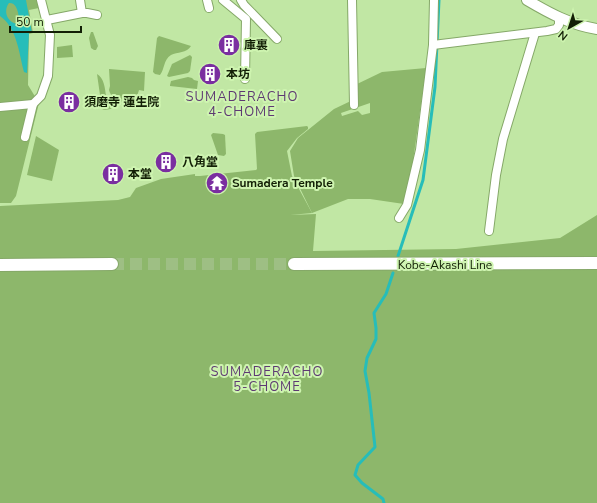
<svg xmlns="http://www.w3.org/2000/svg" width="597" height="503" font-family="'Nunito Sans','Noto Sans JP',sans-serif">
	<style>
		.green { fill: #8db76b; fill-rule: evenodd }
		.water { fill: #27bdb9; fill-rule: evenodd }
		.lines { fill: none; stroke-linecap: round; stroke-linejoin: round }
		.stream { stroke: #27bdb9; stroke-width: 3 }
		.primary-tunnel { stroke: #9ebf84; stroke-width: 12; stroke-dasharray: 12 6; stroke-linecap: butt }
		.minor-casing { stroke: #85a868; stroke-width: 10 }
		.tertiary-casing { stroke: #85a868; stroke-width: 12 }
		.primary-casing { stroke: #85a868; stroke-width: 14 }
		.minor { stroke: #fff; stroke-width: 8 }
		.tertiary { stroke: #fff; stroke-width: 10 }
		.primary { stroke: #fff; stroke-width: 12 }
		.labels { text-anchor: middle; stroke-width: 4; stroke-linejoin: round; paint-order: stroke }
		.poi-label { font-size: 12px; font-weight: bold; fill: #121f05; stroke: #cef4b0; text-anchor: start }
		.street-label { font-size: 12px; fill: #121f05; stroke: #cef4b0 }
		.neighbourhood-label { font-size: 13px; letter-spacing: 1px; fill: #5d3972; stroke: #cef4b0 }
	</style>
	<rect width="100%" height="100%" fill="#c1e7a4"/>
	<!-- green -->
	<g class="green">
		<path d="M 0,0 L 37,0 L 39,8 L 29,10 L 33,33 L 29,34 L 28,85 L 39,103 L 16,196 L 11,203 L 0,203 Z"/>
		<path d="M 91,32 L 93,32 L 98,46 L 96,50 L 94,50 L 91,48 L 89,38 Z"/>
		<path d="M 159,36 L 191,46 C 187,53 177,52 171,55 C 163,60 165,69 160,75 L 155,74 L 153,72 L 157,38 Z"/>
		<path d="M 72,45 L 73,57 L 57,58 L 57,47 Z"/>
		<path d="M 190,55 L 192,57 L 190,71 L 188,73 L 169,77 L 167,76 L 172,64 Z"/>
		<path d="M 426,68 L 413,161 L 404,204 L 370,199 L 348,199 L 312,213 L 294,176 L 290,151 L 298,138 L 334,109 L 355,99 L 355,85 L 382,72 ZM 370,103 L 370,113 L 362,115 L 358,111 L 342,116 L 341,113 Z"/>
		<path d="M 109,69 L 145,72 L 144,91 L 139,90 C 138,93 137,97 134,99 C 126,106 111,100 109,90 L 110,86 Z"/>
		<path d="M 97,74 C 104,78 105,88 106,96 L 111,98 L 115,104 L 114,107 C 111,109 106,111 102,109 Z"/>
		<path d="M 188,77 L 192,78 L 194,80 L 198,81 L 197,89 L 170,86 L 170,85 L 171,81 Z"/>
		<path d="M 307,126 L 308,127 L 308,129 L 297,138 L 287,151 L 292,176 L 312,213 L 290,215 L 316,214 L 313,251 L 456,249 L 560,238 L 597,215 L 597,503 L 0,503 L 0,206 L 118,200 L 130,197 L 136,188 L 161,179 L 195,174 L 195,176 L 200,176 L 256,170 L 257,169 L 255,134 L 257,132 Z"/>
		<path d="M 213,133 L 223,134 L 225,135 L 226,154 L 224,156 L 218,155 L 211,135 Z"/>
		<path d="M 36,136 L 59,150 L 52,181 L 27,175 Z"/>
	</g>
	<!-- water -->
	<path class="water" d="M 0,0 L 26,0 L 32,33 L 29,33 L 27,73 L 24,72 C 19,53 17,28 0,16 ZM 9,3 C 17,2 19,14 19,21 L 17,24 C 7,22 3,11 9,3 Z"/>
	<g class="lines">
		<!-- stream -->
		<g class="stream">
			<path d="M 398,256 L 423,180 L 435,87 L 439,0"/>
			<path d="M 384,503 L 383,499 L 362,483 L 355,475 L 358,465 L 375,447 L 369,393 L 365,371 L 367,358 L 376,339 L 376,328 L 374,313 L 386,294 L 393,273"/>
		</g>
		<!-- primary-tunnel -->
		<path class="primary-tunnel" d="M 112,264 L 294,264"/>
		<!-- minor casing -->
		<g class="minor-casing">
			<g id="minor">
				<path d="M 80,0 L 82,13"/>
				<path d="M 207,0 L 209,8"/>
				<path d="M 223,0 L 246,19 L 245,79"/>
				<path d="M 241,0 L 244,5 L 277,39"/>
				<path d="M 352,0 L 354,105"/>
				<path d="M 47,20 L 82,13 L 87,13 L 97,15"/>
				<path d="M 433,45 L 547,31 L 556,29 L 559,25 L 559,18"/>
				<path d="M 0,107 L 33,104"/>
				<path d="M 25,137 L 33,104 L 41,96 L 48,76 L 50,35 L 41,0"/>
				<path d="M 399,218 L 407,205 L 420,150 L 433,45 L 434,0"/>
				<path d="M 489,231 L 496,175 L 503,139 L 535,33"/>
			</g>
		</g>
		<!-- tertiary casing -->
		<g class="tertiary-casing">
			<path id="tertiary" d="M 527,0 C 549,13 571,25 597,29"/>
		</g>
		<!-- primary casing -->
		<g class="primary-casing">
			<g id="primary">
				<path d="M 294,264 L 597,263"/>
				<path d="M 0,265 L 112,264"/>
			</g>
		</g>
		<!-- minor -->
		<use href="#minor" class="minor"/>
		<!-- tertiary -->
		<use href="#tertiary" class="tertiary"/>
		<!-- primary -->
		<use href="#primary" class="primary"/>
	</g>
	<!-- icons -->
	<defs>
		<g id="building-disc" transform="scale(1.15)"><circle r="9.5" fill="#7a2ea0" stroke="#cef4b0"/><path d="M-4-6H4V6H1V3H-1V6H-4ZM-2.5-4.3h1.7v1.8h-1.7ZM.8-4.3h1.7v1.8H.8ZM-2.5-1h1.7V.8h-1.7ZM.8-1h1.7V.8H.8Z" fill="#fff"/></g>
		<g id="temple-disc" transform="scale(1.15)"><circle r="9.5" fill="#7a2ea0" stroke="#cef4b0"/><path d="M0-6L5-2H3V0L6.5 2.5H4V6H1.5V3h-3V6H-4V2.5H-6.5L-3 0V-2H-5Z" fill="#fff"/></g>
	</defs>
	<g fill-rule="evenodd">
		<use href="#building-disc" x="229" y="45"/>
		<use href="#building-disc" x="210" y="74"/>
		<use href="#building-disc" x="69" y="102"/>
		<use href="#building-disc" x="166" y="162"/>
		<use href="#building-disc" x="113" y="174"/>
		<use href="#temple-disc" x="217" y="183"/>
	</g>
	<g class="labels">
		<!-- poi labels -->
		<g class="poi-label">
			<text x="244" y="49">庫裏</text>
			<text x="226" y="78">本坊</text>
			<text x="84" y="106">須磨寺 蓮生院</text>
			<text x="182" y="166">八角堂</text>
			<text x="128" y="178">本堂</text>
			<text x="232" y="187">Sumadera Temple</text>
		</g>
		<!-- street labels -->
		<g class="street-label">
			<text x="445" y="269">Kobe-Akashi Line</text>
		</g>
		<!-- neighbourhood labels -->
		<g class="neighbourhood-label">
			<text x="242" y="101">SUMADERACHO<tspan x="242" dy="15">4-CHOME</tspan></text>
			<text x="267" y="376">SUMADERACHO<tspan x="267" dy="15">5-CHOME</tspan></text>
		</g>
	</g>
	<!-- north arrow -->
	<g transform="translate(569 28) rotate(219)" stroke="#cef4b0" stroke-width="3" paint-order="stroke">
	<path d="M0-3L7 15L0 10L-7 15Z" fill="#121f05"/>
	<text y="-6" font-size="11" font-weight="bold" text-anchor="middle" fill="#121f05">N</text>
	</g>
	<!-- scale -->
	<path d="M10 26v6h71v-6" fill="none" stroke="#121f05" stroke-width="2"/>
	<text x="16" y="26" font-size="12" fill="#121f05" stroke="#cef4b0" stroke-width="3" paint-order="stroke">50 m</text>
</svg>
